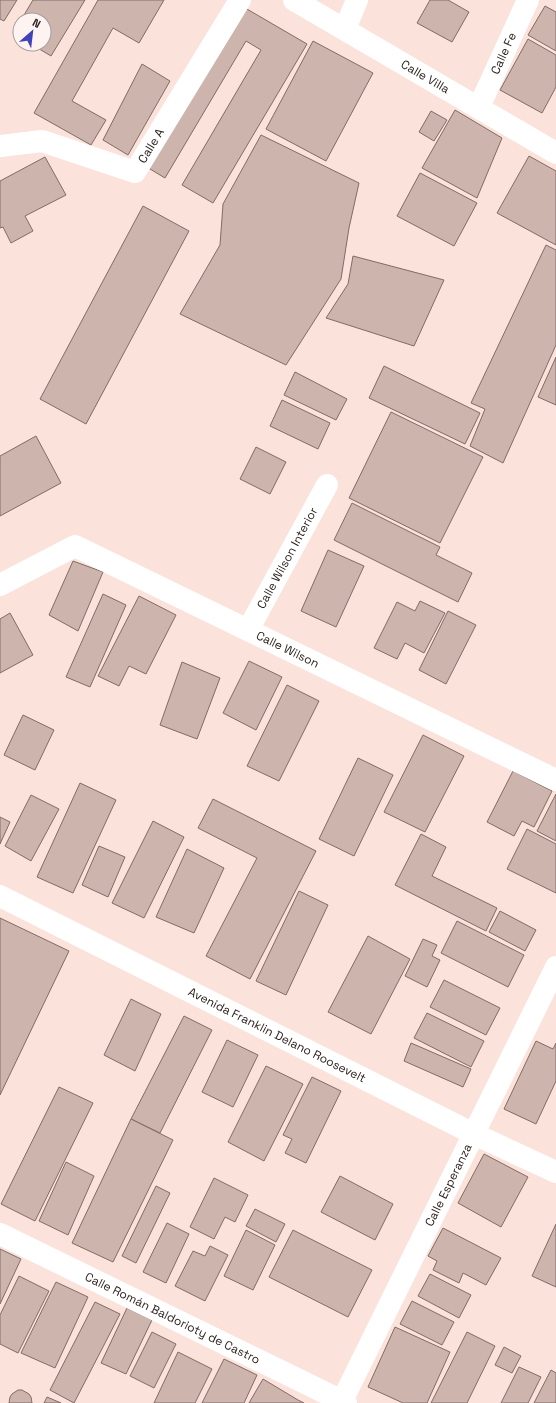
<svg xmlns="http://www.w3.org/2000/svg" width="556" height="1403" font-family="'Space Grotesk',sans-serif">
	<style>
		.building { fill: #cdb4ad; stroke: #826c66 }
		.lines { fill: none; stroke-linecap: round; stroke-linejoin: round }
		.street { stroke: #fff; stroke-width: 22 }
		.primary { stroke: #fff; stroke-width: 22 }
		.labels { text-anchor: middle; stroke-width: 3.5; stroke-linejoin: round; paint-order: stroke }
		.street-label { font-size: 12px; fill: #2b211f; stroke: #fdf3f0 }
	</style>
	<rect width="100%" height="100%" fill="#fbe2db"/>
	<!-- building -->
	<g class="building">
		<path d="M 0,0 L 17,0 L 4,21 L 0,19 Z"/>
		<path d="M 33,0 L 85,0 L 51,56 L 31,44 L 44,44 L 44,20 L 21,20 Z"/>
		<path d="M 98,0 L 164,0 L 139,43 L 113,28 L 72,101 L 106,120 L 91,145 L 34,113 Z"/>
		<path d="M 430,0 L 448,0 L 469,12 L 452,42 L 417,23 Z"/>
		<path d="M 240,5 L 307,44 L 213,203 L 182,185 L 261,50 L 246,41 L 165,178 L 145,166 Z"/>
		<path d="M 545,6 L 556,12 L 556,51 L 528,35 Z"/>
		<path d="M 20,22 L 20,37 L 13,33 Z"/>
		<path d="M 528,39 L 556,55 L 556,87 L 542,113 L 500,90 Z"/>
		<path d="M 313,41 L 373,73 L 326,161 L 266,129 Z"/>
		<path d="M 142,64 L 170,81 L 128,155 L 103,140 Z"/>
		<path d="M 455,110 L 502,138 L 477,198 L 422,168 Z"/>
		<path d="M 431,111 L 447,120 L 434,141 L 419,132 Z"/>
		<path d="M 261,135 L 359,183 L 349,228 L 341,279 L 286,365 L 180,314 L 220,245 L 223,204 Z"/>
		<path d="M 529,156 L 556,171 L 556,245 L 497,213 Z"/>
		<path d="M 45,157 L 66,195 L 25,216 L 33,231 L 11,243 L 3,227 L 0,228 L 0,181 Z"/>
		<path d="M 420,173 L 477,203 L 454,246 L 397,216 Z"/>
		<path d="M 143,206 L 189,231 L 86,424 L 40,399 Z"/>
		<path d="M 546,245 L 556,250 L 556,345 L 503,463 L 470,446 L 485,409 L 471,403 Z"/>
		<path d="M 353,256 L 444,280 L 414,346 L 326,318 L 348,284 Z"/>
		<path d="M 556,357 L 556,405 L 538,397 Z"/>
		<path d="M 384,366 L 480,413 L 465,444 L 369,398 Z"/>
		<path d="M 295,372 L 347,399 L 336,420 L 284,395 Z"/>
		<path d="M 282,400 L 330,423 L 318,449 L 270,426 Z"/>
		<path d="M 391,412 L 483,457 L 440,543 L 349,498 Z"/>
		<path d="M 36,436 L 61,483 L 0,516 L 0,456 Z"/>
		<path d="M 256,447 L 286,462 L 270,494 L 240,479 Z"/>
		<path d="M 352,503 L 440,547 L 436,555 L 472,573 L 458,602 L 334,540 Z"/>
		<path d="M 328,550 L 364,566 L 336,627 L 301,611 Z"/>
		<path d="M 73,561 L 103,572 L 78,631 L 49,615 Z"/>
		<path d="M 103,594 L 126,605 L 90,687 L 66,677 Z"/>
		<path d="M 139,596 L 176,615 L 146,674 L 129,666 L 119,686 L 98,676 Z"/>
		<path d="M 420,601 L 445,613 L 424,653 L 405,643 L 397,659 L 374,648 L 397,602 L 415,611 Z"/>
		<path d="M 448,611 L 476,625 L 446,684 L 419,670 Z"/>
		<path d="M 10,613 L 33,655 L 0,673 L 0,619 Z"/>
		<path d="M 249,661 L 282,677 L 256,730 L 223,713 Z"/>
		<path d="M 182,662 L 220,678 L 197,739 L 160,725 Z"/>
		<path d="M 287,685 L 319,701 L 279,781 L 247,766 Z"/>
		<path d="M 23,715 L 54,730 L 35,770 L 4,755 Z"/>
		<path d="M 423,735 L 464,756 L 425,832 L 384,812 Z"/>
		<path d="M 358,758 L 393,775 L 354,856 L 319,839 Z"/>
		<path d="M 513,771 L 552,791 L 534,827 L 522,821 L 514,836 L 487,822 Z"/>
		<path d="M 80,783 L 116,800 L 73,893 L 37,877 Z"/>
		<path d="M 556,794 L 556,841 L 537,831 Z"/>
		<path d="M 31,795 L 59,809 L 31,861 L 5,846 Z"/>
		<path d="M 213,799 L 316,851 L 250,979 L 206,956 L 257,858 L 198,828 Z"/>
		<path d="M 0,817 L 10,822 L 0,844 Z"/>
		<path d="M 153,821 L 184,837 L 144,918 L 112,903 Z"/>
		<path d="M 527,829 L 556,844 L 556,893 L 507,869 Z"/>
		<path d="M 421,834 L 446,847 L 432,876 L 497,908 L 486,931 L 395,885 Z"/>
		<path d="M 99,846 L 125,857 L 108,897 L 82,885 Z"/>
		<path d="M 187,849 L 224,868 L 194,933 L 156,917 Z"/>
		<path d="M 299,891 L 328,905 L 286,995 L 256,981 Z"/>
		<path d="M 500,911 L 536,930 L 525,951 L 489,932 Z"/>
		<path d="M 0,918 L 69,951 L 0,1095 Z"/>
		<path d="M 457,921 L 524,955 L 508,987 L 441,953 Z"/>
		<path d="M 368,936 L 410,959 L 371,1034 L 328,1012 Z"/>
		<path d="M 423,939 L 437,945 L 432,956 L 440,960 L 427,987 L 405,976 Z"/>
		<path d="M 444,980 L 500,1008 L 486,1035 L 430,1007 Z"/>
		<path d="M 131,999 L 161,1014 L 135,1071 L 104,1055 Z"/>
		<path d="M 427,1013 L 484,1041 L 471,1067 L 414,1038 Z"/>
		<path d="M 184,1016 L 212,1030 L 160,1133 L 131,1119 Z"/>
		<path d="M 227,1040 L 258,1055 L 233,1107 L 202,1092 Z"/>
		<path d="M 536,1041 L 553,1049 L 556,1043 L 556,1081 L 536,1124 L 504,1109 Z"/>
		<path d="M 411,1043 L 471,1069 L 463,1087 L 404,1061 Z"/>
		<path d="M 266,1066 L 303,1084 L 264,1161 L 228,1142 Z"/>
		<path d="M 312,1077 L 341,1091 L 306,1163 L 285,1153 L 292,1139 L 283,1135 Z"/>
		<path d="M 59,1087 L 93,1103 L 35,1221 L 1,1204 Z"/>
		<path d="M 131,1119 L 173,1140 L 113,1262 L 72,1243 Z"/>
		<path d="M 484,1154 L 528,1177 L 501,1227 L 458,1203 Z"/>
		<path d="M 66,1162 L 94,1176 L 68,1235 L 39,1221 Z"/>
		<path d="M 340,1176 L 393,1204 L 375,1240 L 321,1212 Z"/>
		<path d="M 214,1178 L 248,1195 L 235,1222 L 225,1217 L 214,1239 L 190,1227 Z"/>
		<path d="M 156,1186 L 170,1193 L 136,1263 L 122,1256 Z"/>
		<path d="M 255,1209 L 285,1224 L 276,1242 L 246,1226 Z"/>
		<path d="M 167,1223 L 189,1234 L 166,1283 L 143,1272 Z"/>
		<path d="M 556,1224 L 556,1287 L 532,1276 Z"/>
		<path d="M 443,1228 L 501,1258 L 486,1285 L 463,1273 L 459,1283 L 433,1270 L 437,1261 L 428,1256 Z"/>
		<path d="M 246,1230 L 275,1245 L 253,1290 L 224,1276 Z"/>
		<path d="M 293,1230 L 372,1270 L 348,1317 L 269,1277 Z"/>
		<path d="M 210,1246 L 228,1255 L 205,1301 L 175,1286 L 193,1251 L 205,1256 Z"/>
		<path d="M 0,1249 L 21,1259 L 0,1304 Z"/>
		<path d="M 430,1274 L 471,1295 L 459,1318 L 418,1296 Z"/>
		<path d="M 19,1276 L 49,1291 L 18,1353 L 0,1344 L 0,1315 Z"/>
		<path d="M 56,1282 L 88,1297 L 55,1368 L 21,1353 Z"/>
		<path d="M 412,1301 L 454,1322 L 442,1345 L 400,1324 Z"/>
		<path d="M 95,1302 L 120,1314 L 74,1403 L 50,1390 Z"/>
		<path d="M 127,1308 L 152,1320 L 126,1374 L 101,1363 Z"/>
		<path d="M 395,1327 L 450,1352 L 427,1403 L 403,1403 L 368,1387 Z"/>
		<path d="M 152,1332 L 176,1344 L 154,1388 L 130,1376 Z"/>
		<path d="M 467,1332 L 495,1346 L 467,1403 L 431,1403 Z"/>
		<path d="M 504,1347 L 521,1356 L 512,1373 L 495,1365 Z"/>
		<path d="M 178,1352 L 212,1369 L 195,1403 L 154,1403 Z"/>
		<path d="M 224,1359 L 257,1375 L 244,1403 L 202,1403 Z"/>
		<path d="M 519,1367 L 541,1377 L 528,1403 L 501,1403 Z"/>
		<path d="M 551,1370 L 556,1373 L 556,1403 L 534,1403 Z"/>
		<path d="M 263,1379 L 298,1400 L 304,1403 L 249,1403 Z"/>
		<path d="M 18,1390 L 22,1390 L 29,1394 L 31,1397 L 32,1403 L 9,1403 L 10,1397 L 12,1394 Z"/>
		<path d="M 47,1397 L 61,1403 L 44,1403 Z"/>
	</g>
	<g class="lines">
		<!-- street -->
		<g class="street">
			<path d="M 345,29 L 357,0"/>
			<path id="s1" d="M 479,107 L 528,0"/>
			<path id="s2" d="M 0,146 L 42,141 L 135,172 L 240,0"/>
			<path id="s3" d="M 0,585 L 75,546 L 556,780"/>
			<path id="s4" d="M 248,630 L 327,485"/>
			<path id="s5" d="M 0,896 L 474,1134 L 556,1172"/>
			<path id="s6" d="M 0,1234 L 346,1403"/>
			<path id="s7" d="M 341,1403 L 556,967"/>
		</g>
		<!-- primary -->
		<path class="primary" id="s8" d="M 294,0 L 556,153"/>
	</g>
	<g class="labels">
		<!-- street labels -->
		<g class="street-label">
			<text dy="4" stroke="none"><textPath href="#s1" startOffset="59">Calle Fe</textPath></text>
			<text dy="4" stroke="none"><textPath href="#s8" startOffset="152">Calle Villa</textPath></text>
			<text dy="4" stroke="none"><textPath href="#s2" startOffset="171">Calle A</textPath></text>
			<text dy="4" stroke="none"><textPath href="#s4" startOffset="82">Calle Wilson Interior</textPath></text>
			<text dy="4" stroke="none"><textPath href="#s3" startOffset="321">Calle Wilson</textPath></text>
			<text dy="4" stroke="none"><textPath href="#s5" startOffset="310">Avenida Franklin Delano Roosevelt</textPath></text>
			<text dy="4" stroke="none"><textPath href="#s7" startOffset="243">Calle Esperanza</textPath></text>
			<text dy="4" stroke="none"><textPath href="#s6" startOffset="192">Calle Román Baldorioty de Castro</textPath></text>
		</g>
	</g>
	<!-- north arrow -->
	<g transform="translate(32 32) rotate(28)"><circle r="19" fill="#fdf3f0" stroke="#a99f9c"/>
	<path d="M0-3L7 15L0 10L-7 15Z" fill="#4042b7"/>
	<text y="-6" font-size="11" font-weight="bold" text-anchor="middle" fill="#2b211f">N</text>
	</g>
</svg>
